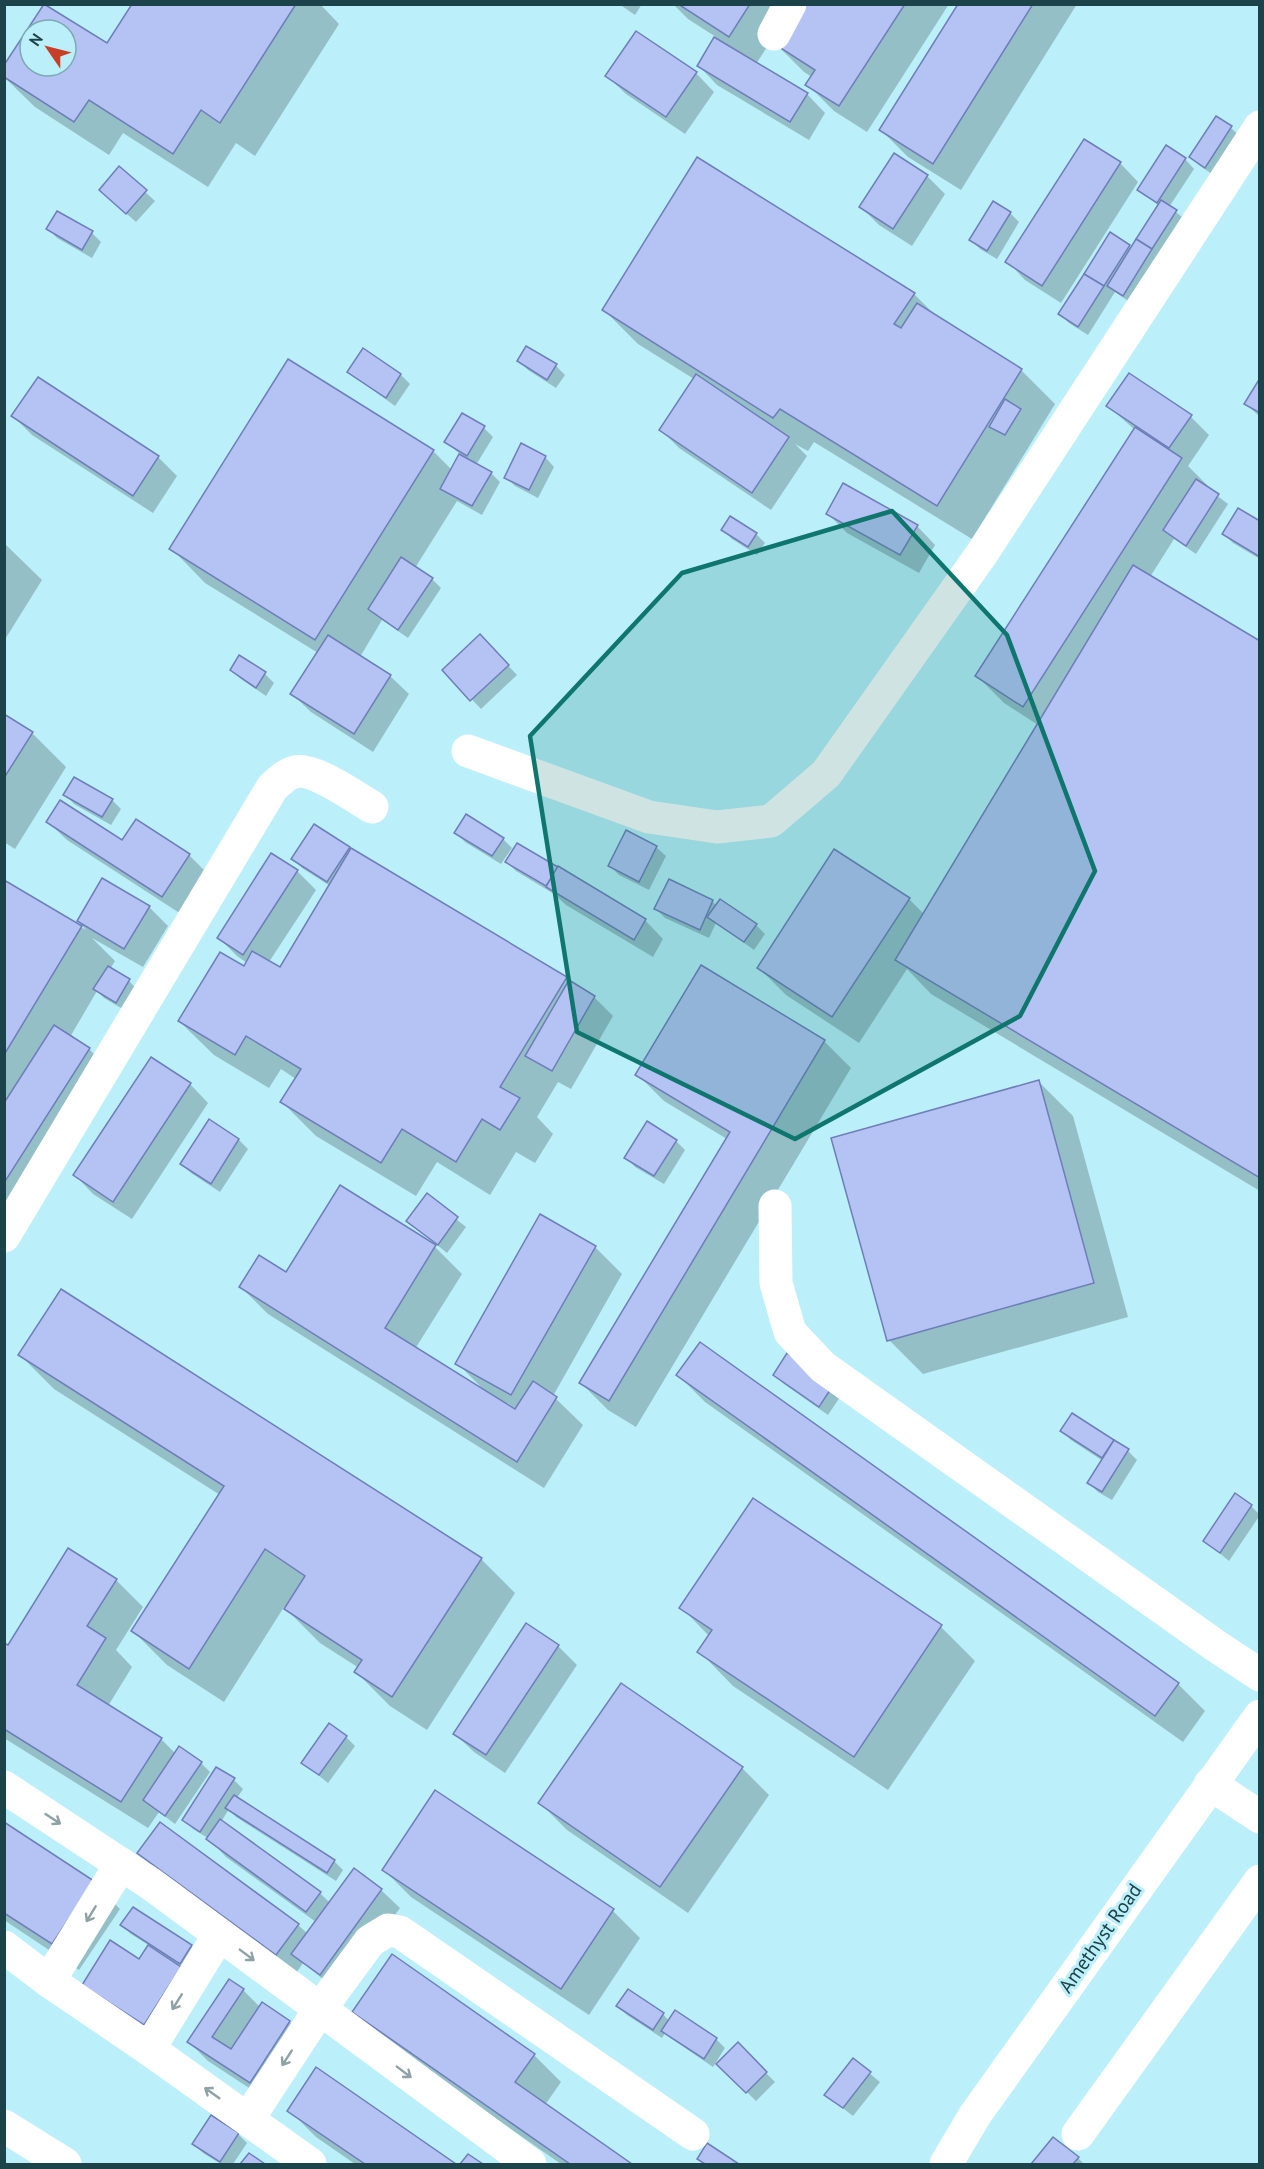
<svg xmlns="http://www.w3.org/2000/svg" width="1264" height="2169" font-family="'PT Sans',sans-serif">
	<style>
		.shadow { fill: #0003; fill-rule: evenodd }
		.building { fill: #b4c3f4; stroke: #6e7eb8; stroke-width: 1.5; fill-rule: evenodd }
		.lines { fill: none; stroke-linecap: round; stroke-linejoin: round }
		.minor { stroke: #fff; stroke-width: 33 }
		.oneway { stroke: #8ea1a4 }
		.marked { fill: #0f766e; fill-opacity: 0.2; stroke: #0f766e; stroke-width: 4.5; stroke-linejoin: round }
		.labels { text-anchor: middle; stroke-width: 6; stroke-linejoin: round; paint-order: stroke }
		.street-label { font-size: 20px; fill: #1d434a; stroke: #bbeff9 }
	</style>
	<rect width="100%" height="100%" fill="#bbeff9"/>
	<!-- shadow -->
	<g class="shadow">
		<path d="M 133,4 L 320,4 L 339,24 L 255,156 L 236,143 L 208,187 L 123,133 L 109,155 L 35,107 L 4,77 L 4,68 L 45,6 L 107,46 ZM 30,30 L 66,30 L 66,66 L 30,66 Z"/>
		<path d="M 619,4 L 642,4 L 635,15 Z"/>
		<path d="M 673,4 L 795,4 L 756,64 L 807,94 L 825,113 L 809,140 L 717,85 L 699,66 L 716,37 L 688,19 Z"/>
		<path d="M 803,4 L 949,4 L 867,132 L 834,111 L 807,84 L 812,77 L 804,72 L 777,45 Z"/>
		<path d="M 960,4 L 1077,4 L 961,190 L 908,157 L 881,130 Z"/>
		<path d="M 696,73 L 714,92 L 685,134 L 626,94 L 607,76 Z"/>
		<path d="M 1217,118 L 1231,128 L 1241,137 L 1215,176 L 1200,166 L 1190,157 Z"/>
		<path d="M 1185,159 L 1194,169 L 1169,207 L 1186,220 L 1133,304 L 1115,292 L 1088,335 L 1069,323 L 1060,314 L 1111,234 L 1132,249 L 1159,206 L 1139,189 Z"/>
		<path d="M 1120,163 L 1138,182 L 1061,303 L 1025,280 L 1007,261 Z"/>
		<path d="M 119,168 L 155,201 L 136,222 L 110,199 Z"/>
		<path d="M 927,176 L 945,194 L 912,246 L 879,225 L 861,207 Z"/>
		<path d="M 1010,213 L 1019,222 L 997,259 L 980,249 L 971,240 Z"/>
		<path d="M 48,229 L 92,233 L 101,242 L 92,258 L 57,238 Z"/>
		<path d="M 914,294 L 937,317 L 1021,370 L 1055,404 L 972,539 L 814,442 L 808,451 L 795,444 L 807,456 L 771,510 L 679,448 L 661,430 L 694,379 L 638,344 L 604,310 Z"/>
		<path d="M 363,350 L 401,375 L 410,384 L 395,406 L 359,380 L 349,371 Z"/>
		<path d="M 519,361 L 556,366 L 565,375 L 556,388 L 528,370 Z"/>
		<path d="M 1129,375 L 1191,417 L 1209,435 L 1188,466 L 1208,486 L 1207,488 L 1228,504 L 1196,554 L 1174,539 L 1150,577 L 1260,643 L 1260,1191 L 931,994 L 907,969 L 859,1043 L 786,995 L 759,968 L 909,899 L 924,914 L 1038,725 L 1004,703 L 977,676 L 1135,430 L 1108,406 Z"/>
		<path d="M 38,379 L 158,457 L 177,476 L 153,513 L 32,435 L 13,416 Z"/>
		<path d="M 1260,381 L 1260,417 L 1246,404 Z"/>
		<path d="M 462,415 L 484,428 L 493,437 L 476,465 L 491,473 L 500,482 L 482,515 L 457,501 L 415,568 L 432,579 L 441,588 L 408,638 L 382,620 L 360,657 L 390,676 L 409,694 L 373,752 L 311,712 L 292,694 L 318,653 L 205,583 L 171,548 L 433,451 L 452,470 L 461,455 L 446,442 Z"/>
		<path d="M 545,457 L 554,467 L 538,498 L 515,486 L 506,477 Z"/>
		<path d="M 828,514 L 917,526 L 935,545 L 919,573 L 847,533 Z"/>
		<path d="M 1260,523 L 1260,559 L 1233,543 L 1224,534 Z"/>
		<path d="M 723,530 L 756,534 L 765,543 L 757,555 L 732,539 Z"/>
		<path d="M 4,543 L 42,580 L 4,641 Z"/>
		<path d="M 480,636 L 517,675 L 481,709 L 444,670 Z"/>
		<path d="M 232,670 L 265,674 L 274,683 L 266,696 L 241,679 Z"/>
		<path d="M 4,716 L 32,733 L 66,767 L 15,849 L 4,842 Z"/>
		<path d="M 65,794 L 112,800 L 121,809 L 111,825 L 74,804 Z"/>
		<path d="M 136,821 L 189,855 L 208,874 L 181,914 L 67,840 L 48,822 L 123,842 Z"/>
		<path d="M 456,833 L 503,839 L 512,848 L 501,864 L 465,842 Z"/>
		<path d="M 518,845 L 645,920 L 663,939 L 653,957 L 566,905 L 554,894 L 516,871 L 507,862 Z"/>
		<path d="M 656,847 L 666,856 L 649,890 L 619,875 L 610,866 Z"/>
		<path d="M 349,848 L 566,978 L 594,997 L 613,1016 L 571,1089 L 558,1082 L 537,1117 L 553,1134 L 535,1163 L 516,1152 L 490,1195 L 437,1162 L 416,1196 L 316,1136 L 282,1102 L 296,1079 L 281,1069 L 269,1088 L 214,1055 L 179,1021 L 244,968 L 247,963 L 237,956 L 218,937 L 297,871 L 316,890 L 269,962 L 280,969 L 330,886 L 302,868 L 293,859 Z"/>
		<path d="M 4,881 L 86,930 L 78,921 L 149,907 L 168,926 L 143,967 L 92,938 L 115,961 L 110,969 L 129,981 L 138,990 L 126,1011 L 104,998 L 97,991 L 70,1037 L 89,1049 L 108,1068 L 4,1231 Z"/>
		<path d="M 712,901 L 717,906 L 756,925 L 765,934 L 754,950 L 716,923 L 709,938 L 665,918 L 656,909 Z"/>
		<path d="M 824,1041 L 851,1068 L 636,1427 L 608,1410 L 581,1383 L 727,1139 L 664,1101 L 637,1074 Z"/>
		<path d="M 1039,1082 L 1073,1116 L 1128,1317 L 923,1374 L 889,1340 Z"/>
		<path d="M 190,1084 L 208,1103 L 132,1219 L 93,1194 L 75,1175 Z"/>
		<path d="M 209,1121 L 239,1140 L 248,1149 L 220,1192 L 191,1173 L 182,1164 Z"/>
		<path d="M 676,1141 L 685,1150 L 664,1184 L 635,1167 L 626,1157 Z"/>
		<path d="M 427,1196 L 466,1227 L 447,1253 L 408,1221 Z"/>
		<path d="M 435,1247 L 462,1274 L 415,1349 L 485,1391 L 457,1363 L 595,1247 L 622,1274 L 553,1396 L 583,1425 L 544,1488 L 268,1314 L 241,1287 L 287,1274 ZM 507,1403 L 517,1409 L 515,1411 L 506,1405 Z"/>
		<path d="M 701,1344 L 1178,1684 L 1205,1711 L 1183,1742 L 705,1402 L 678,1375 Z"/>
		<path d="M 20,1355 L 481,1559 L 515,1593 L 427,1730 L 390,1706 L 356,1672 L 359,1668 L 320,1643 L 284,1607 L 224,1702 L 167,1665 L 133,1631 L 220,1495 L 54,1389 Z"/>
		<path d="M 775,1375 L 842,1394 L 828,1415 L 784,1384 Z"/>
		<path d="M 1072,1415 L 1128,1451 L 1137,1460 L 1112,1500 L 1098,1492 L 1089,1483 L 1103,1461 L 1071,1440 L 1062,1431 Z"/>
		<path d="M 754,1501 L 941,1627 L 975,1661 L 888,1790 L 733,1686 L 699,1651 L 709,1636 L 681,1607 Z"/>
		<path d="M 1251,1506 L 1260,1515 L 1229,1561 L 1205,1541 Z"/>
		<path d="M 69,1550 L 116,1580 L 143,1607 L 116,1650 L 132,1667 L 108,1706 L 161,1739 L 176,1754 L 201,1763 L 210,1772 L 175,1824 L 159,1812 L 148,1828 L 4,1738 L 4,1645 L 8,1647 Z"/>
		<path d="M 526,1625 L 558,1646 L 577,1665 L 505,1773 L 474,1752 L 455,1734 Z"/>
		<path d="M 346,1737 L 355,1746 L 328,1783 L 303,1763 Z"/>
		<path d="M 742,1768 L 769,1795 L 688,1913 L 567,1830 L 540,1803 Z"/>
		<path d="M 234,1780 L 243,1789 L 237,1798 L 334,1861 L 343,1870 L 336,1881 L 236,1817 L 229,1809 L 221,1822 L 320,1893 L 330,1903 L 381,1890 L 400,1908 L 339,1992 L 303,1963 L 296,1973 L 158,1871 L 139,1853 L 160,1824 L 298,1925 L 308,1934 L 316,1922 L 226,1857 L 208,1838 L 193,1829 L 184,1820 Z"/>
		<path d="M 436,1792 L 613,1911 L 640,1938 L 589,2015 L 411,1897 L 384,1870 Z"/>
		<path d="M 4,1823 L 93,1882 L 120,1909 L 79,1970 L 4,1920 Z"/>
		<path d="M 133,1909 L 191,1946 L 201,1955 L 190,1972 L 177,1965 L 163,2042 L 84,1984 L 140,1961 L 150,1946 L 131,1934 L 122,1925 Z"/>
		<path d="M 243,1990 L 260,2007 L 262,2004 L 290,2022 L 308,2041 L 269,2101 L 208,2061 L 189,2042 Z"/>
		<path d="M 618,2006 L 663,2014 L 669,2021 L 716,2039 L 725,2048 L 713,2067 L 672,2039 L 665,2033 L 662,2038 L 627,2015 Z"/>
		<path d="M 354,2011 L 534,2055 L 561,2082 L 545,2105 L 629,2164 L 561,2164 L 381,2038 Z"/>
		<path d="M 738,2045 L 775,2082 L 756,2101 L 718,2064 Z"/>
		<path d="M 853,2060 L 880,2082 L 853,2116 L 826,2095 Z"/>
		<path d="M 317,2070 L 454,2164 L 355,2164 L 316,2137 L 289,2110 Z"/>
		<path d="M 238,2134 L 247,2143 L 233,2164 L 221,2164 L 203,2153 L 194,2144 Z"/>
		<path d="M 1054,2139 L 1078,2158 L 1084,2164 L 1033,2164 Z"/>
	</g>
	<!-- building -->
	<g class="building">
		<path d="M 44,4 L 107,43 L 132,4 L 296,4 L 220,123 L 201,110 L 173,154 L 89,100 L 74,122 L 4,77 L 4,65 ZM 30,30 L 66,30 L 66,66 L 30,66 Z"/>
		<path d="M 678,4 L 750,4 L 729,37 Z"/>
		<path d="M 802,4 L 905,4 L 839,106 L 805,85 L 815,70 L 776,45 Z"/>
		<path d="M 958,4 L 1033,4 L 933,164 L 879,130 Z"/>
		<path d="M 636,31 L 697,72 L 666,117 L 605,76 Z"/>
		<path d="M 714,37 L 808,93 L 790,122 L 697,66 Z"/>
		<path d="M 1216,116 L 1232,126 L 1205,168 L 1189,157 Z"/>
		<path d="M 1084,139 L 1121,162 L 1042,286 L 1005,262 Z"/>
		<path d="M 1166,145 L 1186,158 L 1157,203 L 1137,190 Z"/>
		<path d="M 894,153 L 928,175 L 893,229 L 859,207 Z"/>
		<path d="M 697,157 L 915,293 L 894,324 L 901,328 L 917,303 L 1022,369 L 937,506 L 780,409 L 773,418 L 602,310 Z"/>
		<path d="M 119,166 L 147,190 L 126,214 L 99,190 Z"/>
		<path d="M 1161,200 L 1177,210 L 1152,249 L 1136,239 Z"/>
		<path d="M 993,201 L 1011,212 L 987,251 L 969,240 Z"/>
		<path d="M 57,211 L 93,231 L 82,250 L 46,229 Z"/>
		<path d="M 1110,232 L 1130,245 L 1104,286 L 1084,274 Z"/>
		<path d="M 1136,239 L 1152,249 L 1123,296 L 1107,286 Z"/>
		<path d="M 1084,274 L 1104,286 L 1078,327 L 1058,314 Z"/>
		<path d="M 526,346 L 557,364 L 547,380 L 517,361 Z"/>
		<path d="M 363,348 L 401,374 L 386,398 L 347,372 Z"/>
		<path d="M 288,359 L 434,450 L 315,640 L 169,549 Z"/>
		<path d="M 1129,373 L 1192,415 L 1169,448 L 1106,406 Z"/>
		<path d="M 696,374 L 789,437 L 752,493 L 659,430 Z"/>
		<path d="M 38,377 L 159,456 L 133,496 L 11,416 Z"/>
		<path d="M 1260,378 L 1260,413 L 1244,404 Z"/>
		<path d="M 1005,399 L 1021,409 L 1005,435 L 989,427 Z"/>
		<path d="M 462,413 L 485,426 L 467,456 L 444,442 Z"/>
		<path d="M 1135,427 L 1182,458 L 1023,707 L 975,676 Z"/>
		<path d="M 521,443 L 546,456 L 529,490 L 504,478 Z"/>
		<path d="M 459,454 L 492,472 L 472,506 L 440,489 Z"/>
		<path d="M 1196,479 L 1219,494 L 1186,546 L 1163,530 Z"/>
		<path d="M 843,483 L 918,525 L 900,555 L 826,514 Z"/>
		<path d="M 1238,508 L 1260,521 L 1260,557 L 1222,534 Z"/>
		<path d="M 730,516 L 757,533 L 748,547 L 721,530 Z"/>
		<path d="M 401,557 L 433,578 L 398,630 L 368,609 Z"/>
		<path d="M 1133,565 L 1260,641 L 1260,1178 L 895,960 Z"/>
		<path d="M 480,634 L 509,665 L 470,701 L 442,670 Z"/>
		<path d="M 328,635 L 391,675 L 354,734 L 290,694 Z"/>
		<path d="M 239,655 L 266,672 L 256,688 L 230,670 Z"/>
		<path d="M 4,714 L 33,732 L 4,778 Z"/>
		<path d="M 74,777 L 113,799 L 102,817 L 63,795 Z"/>
		<path d="M 60,800 L 122,840 L 136,819 L 190,854 L 162,897 L 46,822 Z"/>
		<path d="M 466,814 L 504,838 L 492,856 L 454,833 Z"/>
		<path d="M 314,824 L 350,847 L 327,882 L 291,859 Z"/>
		<path d="M 626,830 L 657,846 L 639,882 L 608,866 Z"/>
		<path d="M 517,843 L 558,867 L 546,886 L 505,862 Z"/>
		<path d="M 351,848 L 567,977 L 500,1087 L 520,1098 L 500,1130 L 482,1119 L 456,1162 L 402,1129 L 381,1163 L 280,1102 L 301,1069 L 246,1036 L 235,1055 L 178,1021 L 220,952 L 244,966 L 252,951 L 280,967 Z"/>
		<path d="M 834,849 L 910,898 L 832,1017 L 757,968 Z"/>
		<path d="M 271,853 L 298,870 L 243,955 L 217,938 Z"/>
		<path d="M 558,866 L 646,919 L 634,940 L 546,887 Z"/>
		<path d="M 102,878 L 150,906 L 124,949 L 77,921 Z"/>
		<path d="M 669,879 L 713,900 L 700,930 L 654,909 Z"/>
		<path d="M 4,880 L 82,926 L 4,1055 Z"/>
		<path d="M 720,899 L 757,924 L 744,942 L 707,917 Z"/>
		<path d="M 701,965 L 825,1040 L 609,1401 L 579,1383 L 730,1132 L 635,1075 Z"/>
		<path d="M 108,966 L 130,979 L 116,1003 L 93,989 Z"/>
		<path d="M 569,980 L 595,996 L 552,1071 L 525,1056 Z"/>
		<path d="M 54,1025 L 90,1048 L 4,1183 L 4,1103 Z"/>
		<path d="M 151,1057 L 191,1083 L 113,1202 L 73,1175 Z"/>
		<path d="M 1039,1080 L 1094,1283 L 887,1341 L 831,1138 Z"/>
		<path d="M 209,1119 L 239,1139 L 211,1184 L 180,1164 Z"/>
		<path d="M 647,1121 L 677,1140 L 654,1176 L 624,1158 Z"/>
		<path d="M 340,1185 L 436,1245 L 385,1328 L 515,1409 L 533,1381 L 557,1397 L 517,1462 L 239,1287 L 259,1255 L 286,1272 Z"/>
		<path d="M 427,1193 L 458,1217 L 438,1245 L 406,1221 Z"/>
		<path d="M 540,1214 L 596,1246 L 511,1395 L 455,1364 Z"/>
		<path d="M 61,1289 L 482,1558 L 392,1697 L 354,1672 L 362,1660 L 284,1609 L 305,1576 L 265,1549 L 189,1669 L 131,1631 L 224,1486 L 18,1355 Z"/>
		<path d="M 700,1342 L 1179,1683 L 1155,1716 L 676,1375 Z"/>
		<path d="M 787,1353 L 834,1384 L 819,1407 L 773,1375 Z"/>
		<path d="M 1072,1413 L 1114,1440 L 1102,1458 L 1060,1431 Z"/>
		<path d="M 1114,1440 L 1129,1449 L 1102,1492 L 1087,1483 Z"/>
		<path d="M 1235,1493 L 1252,1505 L 1220,1553 L 1203,1541 Z"/>
		<path d="M 753,1498 L 942,1625 L 854,1757 L 697,1652 L 712,1630 L 679,1608 Z"/>
		<path d="M 68,1548 L 117,1579 L 87,1626 L 106,1638 L 77,1685 L 162,1738 L 121,1802 L 4,1729 L 4,1643 L 8,1645 Z"/>
		<path d="M 526,1623 L 559,1645 L 486,1755 L 453,1734 Z"/>
		<path d="M 621,1683 L 743,1767 L 660,1887 L 538,1803 Z"/>
		<path d="M 329,1723 L 347,1736 L 319,1775 L 301,1763 Z"/>
		<path d="M 179,1746 L 202,1762 L 165,1816 L 143,1800 Z"/>
		<path d="M 216,1767 L 235,1778 L 200,1832 L 182,1820 Z"/>
		<path d="M 435,1790 L 614,1909 L 561,1989 L 382,1870 Z"/>
		<path d="M 234,1795 L 335,1860 L 327,1873 L 225,1808 Z"/>
		<path d="M 220,1819 L 321,1892 L 306,1912 L 206,1839 Z"/>
		<path d="M 4,1822 L 94,1881 L 52,1944 L 4,1913 Z"/>
		<path d="M 160,1822 L 299,1924 L 276,1955 L 137,1853 Z"/>
		<path d="M 354,1868 L 382,1889 L 320,1975 L 291,1954 Z"/>
		<path d="M 133,1907 L 192,1945 L 180,1964 L 120,1925 Z"/>
		<path d="M 110,1940 L 139,1959 L 148,1945 L 181,1967 L 144,2025 L 82,1985 Z"/>
		<path d="M 392,1954 L 535,2054 L 515,2082 L 632,2164 L 570,2164 L 352,2012 Z"/>
		<path d="M 229,1979 L 244,1989 L 212,2037 L 231,2049 L 262,2002 L 290,2021 L 250,2083 L 187,2042 Z"/>
		<path d="M 628,1989 L 664,2013 L 653,2030 L 616,2006 Z"/>
		<path d="M 675,2010 L 717,2038 L 704,2059 L 661,2031 Z"/>
		<path d="M 738,2042 L 767,2072 L 746,2093 L 716,2064 Z"/>
		<path d="M 853,2058 L 871,2072 L 843,2108 L 824,2095 Z"/>
		<path d="M 316,2067 L 456,2164 L 365,2164 L 287,2111 Z"/>
		<path d="M 211,2115 L 239,2133 L 220,2162 L 192,2144 Z"/>
		<path d="M 1053,2137 L 1079,2157 L 1073,2164 L 1031,2164 Z"/>
		<path d="M 707,2143 L 739,2164 L 705,2164 L 697,2159 Z"/>
		<path d="M 249,2153 L 265,2164 L 240,2164 Z"/>
		<path d="M 468,2154 L 483,2164 L 460,2164 Z"/>
	</g>
	<g class="lines">
		<!-- minor -->
		<g class="minor">
			<path d="M 774,34 L 790,4"/>
			<path d="M 468,751 L 649,817 L 717,827 L 771,821 L 826,774 L 981,555 L 1260,127"/>
			<path d="M 775,1206 L 776,1283 L 790,1332 L 823,1367 L 1216,1646 L 1260,1675"/>
			<path d="M 4,1236 L 272,788 C 278,782 286,774 295,772 C 313,767 355,797 372,807"/>
			<path d="M 1210,1784 L 1260,1817"/>
			<path d="M 4,1787 L 151,1884 L 530,2164"/>
			<path d="M 4,1947 L 49,1981 L 149,2049 L 310,2164"/>
			<path d="M 49,1981 L 121,1864"/>
			<path d="M 149,2049 L 219,1935"/>
			<path d="M 248,2119 L 320,2009 L 370,1941 L 388,1930 L 400,1932 L 693,2134"/>
			<path d="M 4,2126 L 65,2164"/>
			<path d="M 1078,2134 L 1260,1881"/>
			<path d="M 946,2164 L 975,2115 L 1260,1716"/>
		</g>
	</g>
	<!-- one-way arrows -->
	<defs><path id="oneway-shaft" d="M-6 0H5M1.5-3L5.5 0L1.5 3" fill="none" stroke-width="1.6" stroke-linecap="round" stroke-linejoin="round" transform="scale(1.5)"/></defs>
	<g class="oneway">
		<use href="#oneway-shaft" transform="translate(53 1819) rotate(33)"/>
		<use href="#oneway-shaft" transform="translate(91 1914) rotate(121)"/>
		<use href="#oneway-shaft" transform="translate(247 1955) rotate(37)"/>
		<use href="#oneway-shaft" transform="translate(177 2002) rotate(122)"/>
		<use href="#oneway-shaft" transform="translate(287 2058) rotate(123)"/>
		<use href="#oneway-shaft" transform="translate(404 2072) rotate(37)"/>
		<use href="#oneway-shaft" transform="translate(212 2093) rotate(-145)"/>
	</g>
	<!-- marked area -->
	<path class="marked" d="M 892,511 L 1007,635 L 1095,871 L 1020,1016 L 795,1139 L 577,1032 L 530,736 L 682,573 Z"/>
	<g class="labels">
		<!-- street labels -->
		<g class="street-label">
			<text transform="translate(1100 1938) rotate(-55)" y="7">Amethyst Road</text>
		</g>
	</g>
	<!-- border -->
	<rect width="1264" height="2169" fill="none" stroke="#1d434a" stroke-width="12"/>
	<!-- north arrow -->
	<g transform="translate(48 48) rotate(305)"><circle r="28" fill="#bbeff9" stroke="#7caab3" stroke-width="1.5"/>
	<path d="M0-4.5L10 22L0 15L-10 22Z" fill="#c93e27"/>
	<text y="-9" font-size="16" font-weight="bold" text-anchor="middle" fill="#1d434a">N</text>
	</g>
</svg>
